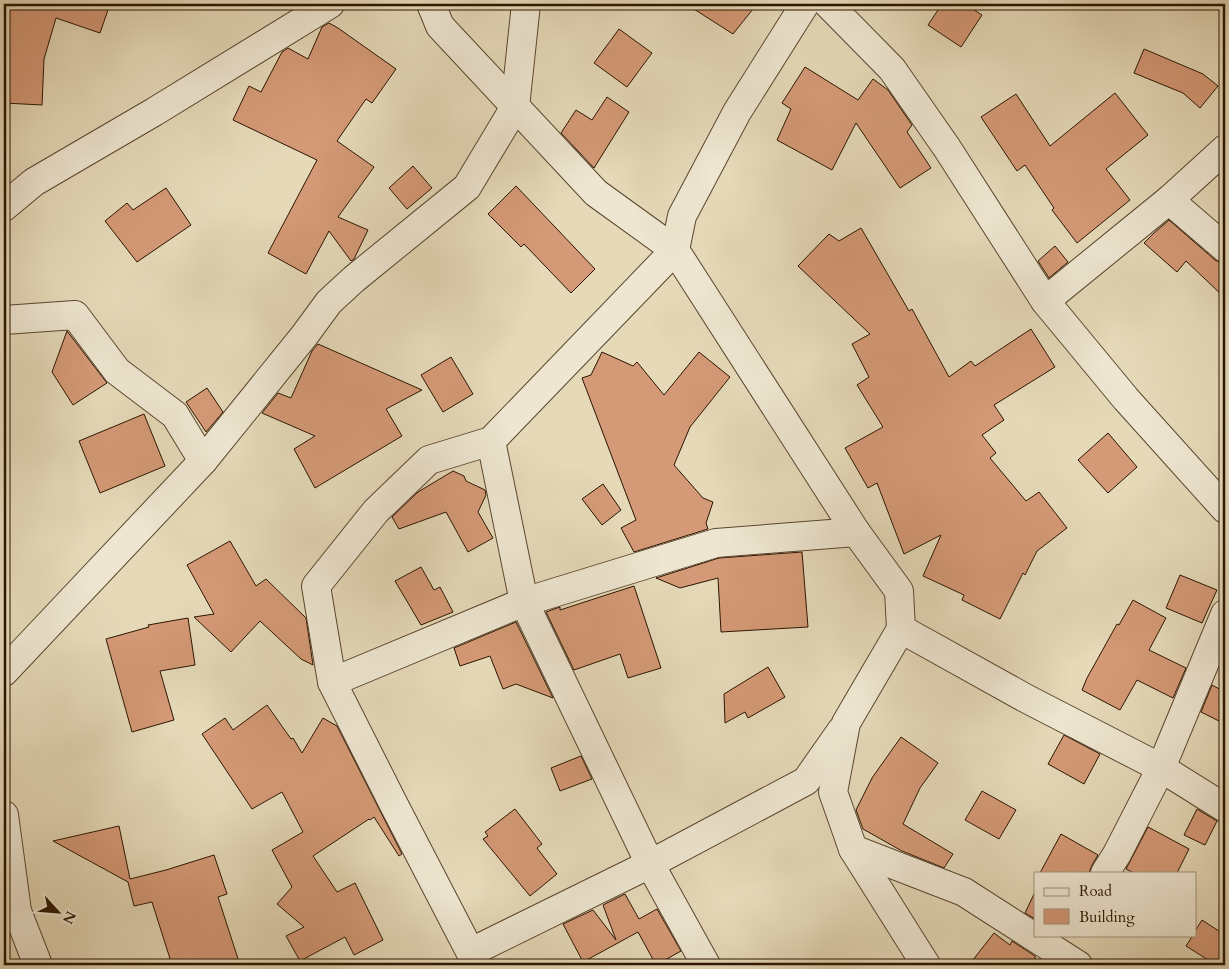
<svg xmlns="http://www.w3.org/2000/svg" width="1229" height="969" font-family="Cardo,serif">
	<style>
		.building { fill: #d49976; stroke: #2b1500 }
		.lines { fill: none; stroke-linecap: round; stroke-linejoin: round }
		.street-casing { stroke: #5a462e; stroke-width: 30 }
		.street { stroke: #eee6d1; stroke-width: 28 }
	</style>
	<rect width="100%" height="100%" fill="#e5d9b8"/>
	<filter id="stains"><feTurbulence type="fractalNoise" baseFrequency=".004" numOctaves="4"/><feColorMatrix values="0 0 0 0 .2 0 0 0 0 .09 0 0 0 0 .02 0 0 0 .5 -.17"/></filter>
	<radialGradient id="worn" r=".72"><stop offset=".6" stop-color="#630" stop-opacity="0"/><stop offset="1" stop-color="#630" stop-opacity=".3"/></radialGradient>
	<!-- building -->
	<g class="building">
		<path d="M 4,4 L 110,4 L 100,33 L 56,18 L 44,59 L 42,105 L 4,103 Z"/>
		<path d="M 686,4 L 757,4 L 733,34 Z"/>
		<path d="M 942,4 L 965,4 L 982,15 L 961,47 L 928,25 Z"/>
		<path d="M 329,23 L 338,28 L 396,69 L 372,103 L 366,99 L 337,141 L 374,167 L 338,217 L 368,230 L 354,259 L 351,261 L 329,231 L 306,274 L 268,253 L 317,160 L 233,120 L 249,86 L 261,92 L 282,52 L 288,48 L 308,59 L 322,27 Z"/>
		<path d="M 619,29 L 652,53 L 627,87 L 594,63 Z"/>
		<path d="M 1144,49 L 1203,74 L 1218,86 L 1200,108 L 1183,93 L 1134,73 Z"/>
		<path d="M 805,67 L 858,100 L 873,79 L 888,90 L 912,125 L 907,132 L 931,168 L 900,188 L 856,123 L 832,170 L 777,140 L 791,109 L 782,103 Z"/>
		<path d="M 1115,93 L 1148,135 L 1106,169 L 1130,200 L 1077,243 L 1052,210 L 1054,208 L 1025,165 L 1017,171 L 981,117 L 1016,94 L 1050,146 Z"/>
		<path d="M 607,97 L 629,112 L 594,168 L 561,133 L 576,110 L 592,120 Z"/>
		<path d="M 413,166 L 432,188 L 407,209 L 389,188 Z"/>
		<path d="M 516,186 L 595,269 L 571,293 L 524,244 L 521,247 L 488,214 Z"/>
		<path d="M 166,188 L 191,225 L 137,262 L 105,221 L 127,203 L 133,210 Z"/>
		<path d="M 1169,220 L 1215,260 L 1225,265 L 1225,298 L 1186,261 L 1177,272 L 1144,243 L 1154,233 Z"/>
		<path d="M 861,228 L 909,311 L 912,309 L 949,377 L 971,361 L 975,366 L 1031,329 L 1055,367 L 994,405 L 1004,420 L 982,435 L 996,453 L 990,458 L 1026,501 L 1039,492 L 1067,528 L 1037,551 L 1025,575 L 1023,573 L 1000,619 L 962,600 L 964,595 L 923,576 L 941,535 L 904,554 L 877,483 L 868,488 L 845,448 L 883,427 L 857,385 L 869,377 L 852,344 L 870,334 L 798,266 L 829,234 L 839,241 Z"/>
		<path d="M 1055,246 L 1068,262 L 1049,278 L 1038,261 Z"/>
		<path d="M 67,331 L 107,383 L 73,405 L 52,372 Z"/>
		<path d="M 318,344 L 422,390 L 386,409 L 402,436 L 315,488 L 294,449 L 315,436 L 262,413 L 278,393 L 291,398 L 312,351 Z"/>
		<path d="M 602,352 L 633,366 L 637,362 L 664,395 L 699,352 L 730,377 L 690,427 L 674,465 L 703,498 L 713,502 L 706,523 L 708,529 L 634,552 L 621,528 L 636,520 L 582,378 L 591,375 Z"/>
		<path d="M 451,357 L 473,394 L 443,412 L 421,375 Z"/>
		<path d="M 207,388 L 223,412 L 206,432 L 186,402 Z"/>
		<path d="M 144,414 L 165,466 L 100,493 L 79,441 Z"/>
		<path d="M 1108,433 L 1137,467 L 1108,493 L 1078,460 Z"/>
		<path d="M 453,471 L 464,476 L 466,481 L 485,490 L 486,495 L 478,512 L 493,538 L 468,552 L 446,512 L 399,529 L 392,517 L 418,492 Z"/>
		<path d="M 603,484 L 621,510 L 602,525 L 582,499 Z"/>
		<path d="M 230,541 L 256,586 L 266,579 L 306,618 L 313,665 L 301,659 L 260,621 L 231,652 L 194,617 L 214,614 L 187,565 Z"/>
		<path d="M 802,552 L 808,627 L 721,632 L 718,578 L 680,588 L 656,578 L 719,558 Z"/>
		<path d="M 421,567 L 434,590 L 440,587 L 453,612 L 421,625 L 395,581 Z"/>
		<path d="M 1180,575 L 1217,590 L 1202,623 L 1166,608 Z"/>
		<path d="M 634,586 L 661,668 L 628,678 L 620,654 L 574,670 L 546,612 L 560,607 L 560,610 Z"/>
		<path d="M 1133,600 L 1166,618 L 1149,650 L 1186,668 L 1173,698 L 1137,680 L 1120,710 L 1082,690 L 1087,678 L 1117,624 L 1119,625 Z"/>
		<path d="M 188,618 L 195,665 L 160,671 L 174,720 L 132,732 L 106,639 L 149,627 L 148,625 Z"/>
		<path d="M 516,622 L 553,698 L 516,684 L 503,689 L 490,656 L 460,666 L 454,648 Z"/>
		<path d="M 768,667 L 785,697 L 748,718 L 745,712 L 725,723 L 724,694 Z"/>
		<path d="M 1212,685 L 1225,692 L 1225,724 L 1201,712 Z"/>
		<path d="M 267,705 L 291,739 L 293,738 L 302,753 L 323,718 L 337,726 L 402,854 L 399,856 L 374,817 L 370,820 L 369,819 L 313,856 L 337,892 L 355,883 L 383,940 L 354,955 L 345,937 L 300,961 L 286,936 L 304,927 L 277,904 L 292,887 L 272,850 L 303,832 L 282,792 L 252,809 L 202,734 L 225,718 L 233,730 Z"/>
		<path d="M 1064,735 L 1100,754 L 1084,784 L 1048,764 Z"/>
		<path d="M 901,737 L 938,763 L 920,788 L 903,824 L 953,854 L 944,868 L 902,851 L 863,829 L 856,810 L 872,778 Z"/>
		<path d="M 581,756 L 592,779 L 560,791 L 551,768 Z"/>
		<path d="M 982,791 L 1016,810 L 999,839 L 965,820 Z"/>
		<path d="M 515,809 L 542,844 L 537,848 L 557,874 L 530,896 L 483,839 L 488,836 L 485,832 Z"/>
		<path d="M 1197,809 L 1217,821 L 1205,845 L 1184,835 Z"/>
		<path d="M 119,826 L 130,879 L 166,870 L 214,855 L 227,894 L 218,897 L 240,965 L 172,965 L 152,902 L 134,906 L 128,882 L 53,841 Z"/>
		<path d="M 1148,827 L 1189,849 L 1177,873 L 1134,873 L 1126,869 Z"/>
		<path d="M 1061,834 L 1098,855 L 1092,865 L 1089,873 L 1040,873 Z"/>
		<path d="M 1035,892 L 1035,919 L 1025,913 Z"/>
		<path d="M 625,894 L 639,919 L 657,909 L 681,951 L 656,965 L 638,932 L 583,962 L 563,924 L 593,910 L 616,940 L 603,905 Z"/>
		<path d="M 1202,920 L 1225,935 L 1225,965 L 1216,965 L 1186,946 L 1193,935 L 1195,935 L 1195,931 Z"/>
		<path d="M 994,933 L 1010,945 L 1012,941 L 1035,956 L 1036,965 L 969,965 Z"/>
	</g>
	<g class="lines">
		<!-- street casing -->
		<g class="street-casing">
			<g id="street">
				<path d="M 431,4 L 440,26 L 596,193 L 675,250 L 856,532 L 899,591 L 901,629 L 1027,699 L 1161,768 L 1225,808"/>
				<path d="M 828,4 L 892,69 L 947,148 L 1045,301 L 1126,399 L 1225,509"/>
				<path d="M 1169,200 L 1225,248"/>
				<path d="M 4,207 L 34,182 L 154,112 L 330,4"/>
				<path d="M 1045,301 L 1169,200 L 1225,149"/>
				<path d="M 4,320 L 75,315 L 117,371 L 175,415 L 203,461"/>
				<path d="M 491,441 L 524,602 L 650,864 L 706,965"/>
				<path d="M 901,629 L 846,723 L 833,792 L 853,849 L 964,892 L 1078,965"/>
				<path d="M 4,672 L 203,461 L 304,336 L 329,302 L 354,279 L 467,187 L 515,107 L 526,4"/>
				<path d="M 332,682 L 316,586 L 376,511 L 429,460 L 491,441 L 675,250 L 682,216 L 737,112 L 805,4"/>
				<path d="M 4,815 L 17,911 L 38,965"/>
				<path d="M 853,849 L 926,965"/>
				<path d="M 1105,873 L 1117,854 L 1161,768 L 1225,614"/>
				<path d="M 471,952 L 650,864 L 806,781 L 841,731"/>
				<path d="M 477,965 L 393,803 L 332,682 L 524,602 L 716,543 L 856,532"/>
			</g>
		</g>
		<!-- street -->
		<use href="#street" class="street"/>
	</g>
	<!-- margin -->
	<rect width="1229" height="969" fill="none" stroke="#e5d9b8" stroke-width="20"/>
	<rect x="5" y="5" width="1219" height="959" fill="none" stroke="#2b1500" stroke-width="2.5"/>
	<rect x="10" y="10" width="1209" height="949" fill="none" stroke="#2b1500"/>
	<!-- legend -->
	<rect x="1034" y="872" width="162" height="65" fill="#eee6d1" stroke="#a0927d"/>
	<rect x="1044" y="888" width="25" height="8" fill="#eee6d1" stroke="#a0927d"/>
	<text x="1079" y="896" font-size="15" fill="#2b1500">Road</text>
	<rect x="1044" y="909" width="25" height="15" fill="#d49976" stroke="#a0927d"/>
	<text x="1079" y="922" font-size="15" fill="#2b1500">Building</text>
	<!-- north arrow -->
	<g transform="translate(58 912) rotate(116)" stroke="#eee6d1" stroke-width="4" paint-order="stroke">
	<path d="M0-4L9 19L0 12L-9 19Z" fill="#2b1500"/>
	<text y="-8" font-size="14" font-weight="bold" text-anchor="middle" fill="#2b1500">N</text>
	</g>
	<rect width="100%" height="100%" filter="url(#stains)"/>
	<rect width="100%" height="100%" fill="url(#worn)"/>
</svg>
